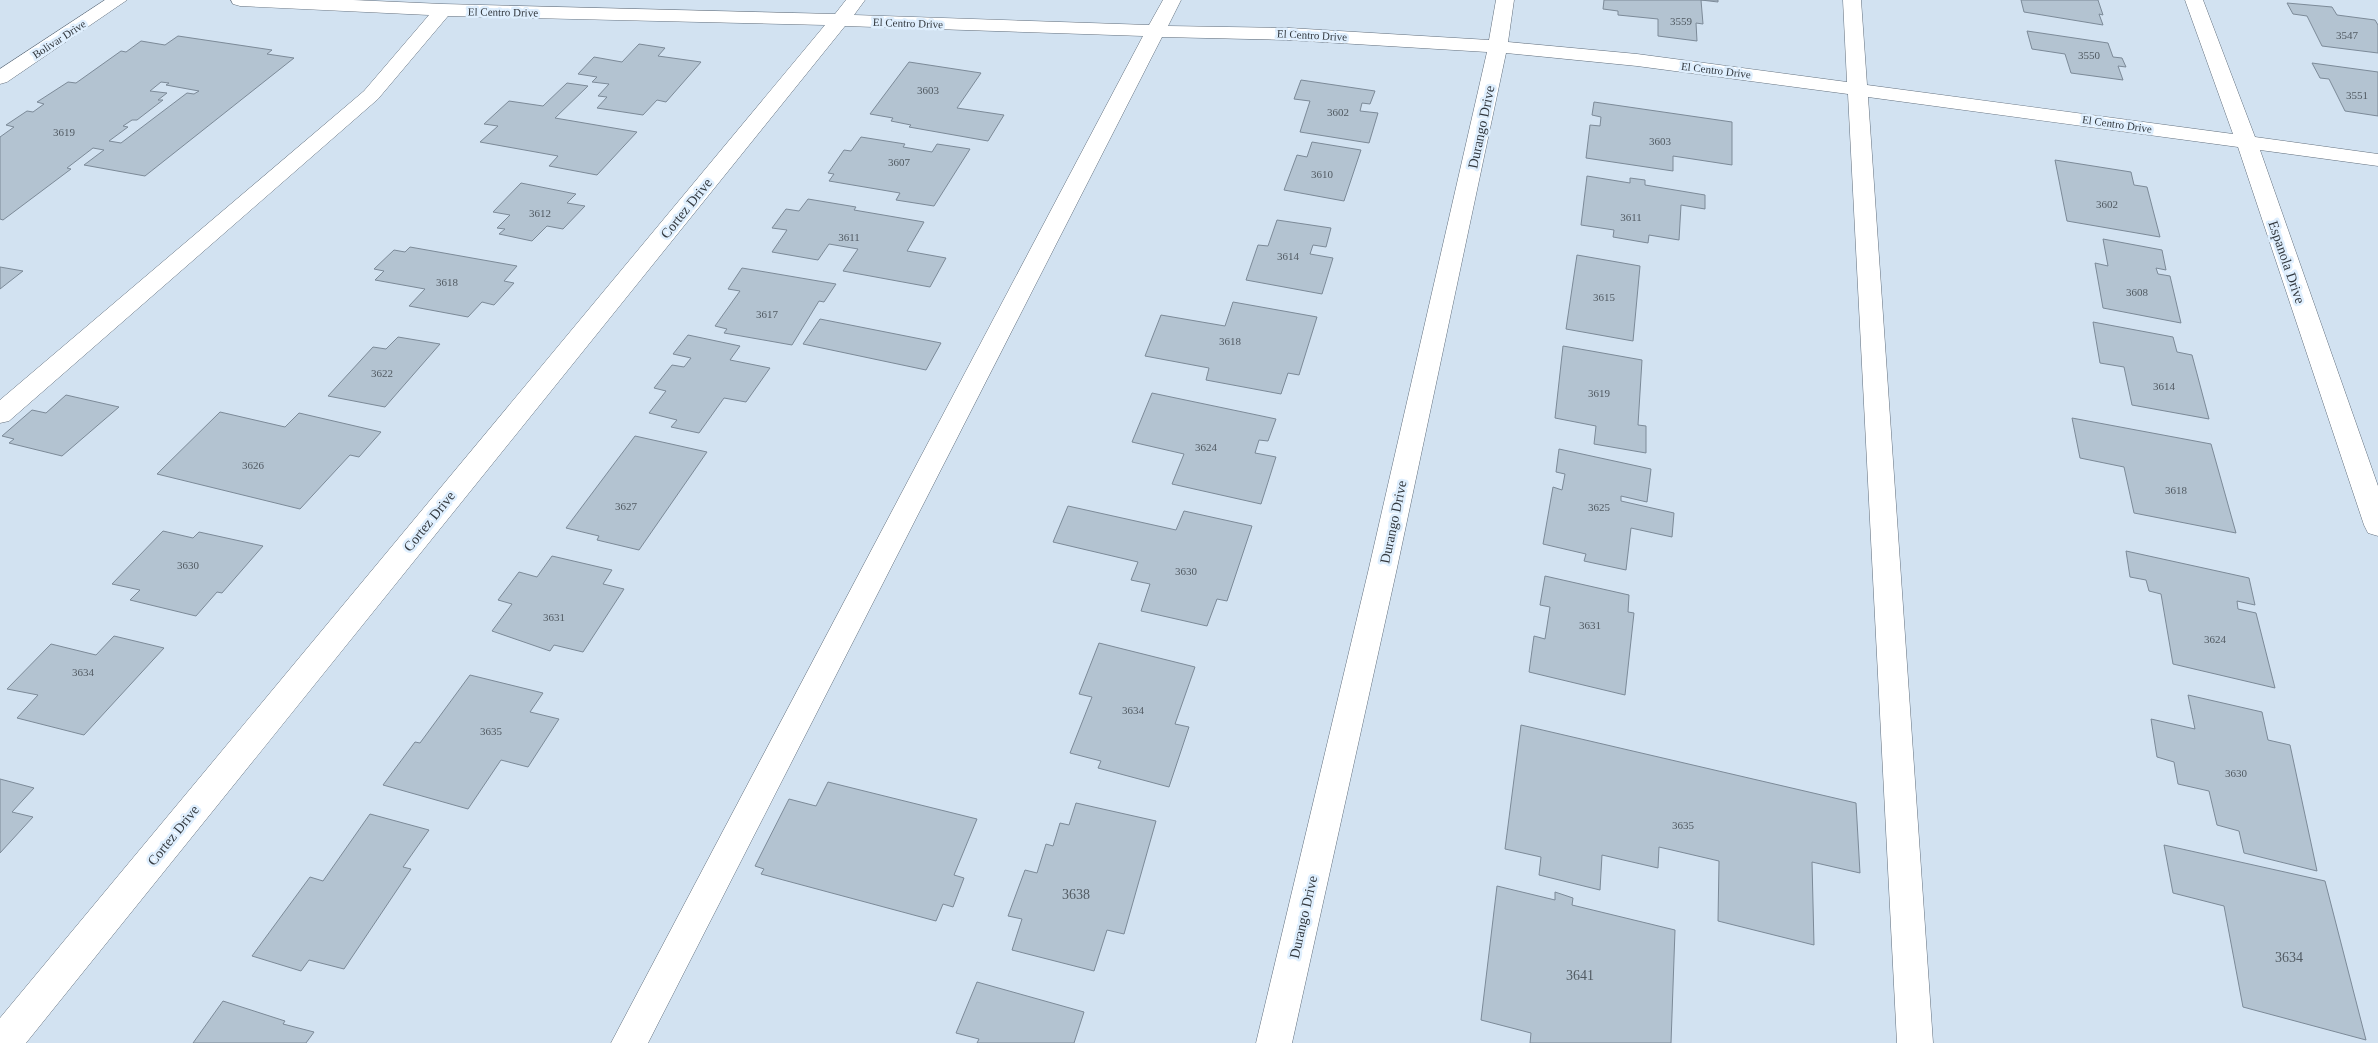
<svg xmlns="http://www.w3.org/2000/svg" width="2378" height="1043" font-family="Georgia,serif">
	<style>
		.building { fill: #b3c3d1; stroke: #7c8a98; fill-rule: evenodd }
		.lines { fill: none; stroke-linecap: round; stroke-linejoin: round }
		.minor-casing { stroke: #626f7d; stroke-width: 1 }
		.minor { fill: #fff; fill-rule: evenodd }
		.labels { text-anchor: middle; stroke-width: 5; stroke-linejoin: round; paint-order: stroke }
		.far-street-label { font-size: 11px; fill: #32383e; stroke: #dfeffe }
		.number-label { font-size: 11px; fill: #525b63 }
		.street-label { font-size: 14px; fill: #32383e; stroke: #dfeffe }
		.near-number-label { font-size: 14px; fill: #525b63 }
	</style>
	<rect width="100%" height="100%" fill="#d2e2f1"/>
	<!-- building -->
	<g class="building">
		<path d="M 1604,0 L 1718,0 L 1718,2 L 1701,0 L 1703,24 L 1696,23 L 1697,41 L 1658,36 L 1658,19 L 1618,15 L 1618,11 L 1603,9 Z"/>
		<path d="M 2021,0 L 2098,0 L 2103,15 L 2099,14 L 2103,25 L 2024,12 Z"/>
		<path d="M 2287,3 L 2332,7 L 2337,15 L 2375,20 L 2378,25 L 2378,53 L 2322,46 L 2307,16 L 2293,14 Z"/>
		<path d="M 2027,31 L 2108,43 L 2113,57 L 2122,58 L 2126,67 L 2118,66 L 2123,80 L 2071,73 L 2065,54 L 2032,49 Z"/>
		<path d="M 178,36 L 272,50 L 267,54 L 294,58 L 145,176 L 84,165 L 104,150 L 93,148 L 67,168 L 71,169 L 3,220 L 0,219 L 0,137 L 14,127 L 6,125 L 27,111 L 33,112 L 44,104 L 37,102 L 68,82 L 76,83 L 121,51 L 126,52 L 141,41 L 165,45 ZM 161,82 L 169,83 L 166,85 L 199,91 L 194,94 L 187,93 L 121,143 L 109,141 L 128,127 L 123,126 L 132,120 L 137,120 L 163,100 L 158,100 L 167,93 L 150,91 Z"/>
		<path d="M 639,44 L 665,48 L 658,56 L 701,62 L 666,102 L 657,100 L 643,115 L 597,108 L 607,97 L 598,96 L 609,84 L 592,82 L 597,77 L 578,74 L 594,57 L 622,62 Z"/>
		<path d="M 909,62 L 981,73 L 957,108 L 1004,115 L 988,141 L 909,127 L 911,125 L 891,121 L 893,118 L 870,114 Z"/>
		<path d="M 2312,63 L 2378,72 L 2378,116 L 2345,111 L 2329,79 L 2320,78 Z"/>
		<path d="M 1301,80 L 1375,91 L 1370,104 L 1362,103 L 1360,111 L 1378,113 L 1369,143 L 1300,132 L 1310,101 L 1294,99 Z"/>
		<path d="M 567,83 L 588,86 L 555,118 L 637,132 L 597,175 L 549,166 L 558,156 L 480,142 L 498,126 L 484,124 L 509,101 L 543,106 Z"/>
		<path d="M 1594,102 L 1732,122 L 1732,165 L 1673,156 L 1673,171 L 1586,158 L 1590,125 L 1600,126 L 1601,117 L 1592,115 Z"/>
		<path d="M 861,137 L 905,144 L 903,147 L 932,152 L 937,144 L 970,149 L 934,206 L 896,200 L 900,193 L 829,181 L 834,174 L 828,173 L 844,150 L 851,151 Z"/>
		<path d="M 1312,142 L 1361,150 L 1344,201 L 1284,190 L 1297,155 L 1307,157 Z"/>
		<path d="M 2055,160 L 2131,172 L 2134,185 L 2147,187 L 2160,237 L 2067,221 Z"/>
		<path d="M 1587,176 L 1630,183 L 1630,178 L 1645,180 L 1645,185 L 1705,195 L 1705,209 L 1681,205 L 1679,240 L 1649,235 L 1648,243 L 1613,237 L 1614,230 L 1581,225 Z"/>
		<path d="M 521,183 L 576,194 L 567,203 L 585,206 L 563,229 L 547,226 L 532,241 L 499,234 L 505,229 L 497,228 L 510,215 L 493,212 Z"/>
		<path d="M 808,199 L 856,207 L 854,210 L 924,222 L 907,251 L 946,258 L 930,287 L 843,271 L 858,249 L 829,244 L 818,260 L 772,252 L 787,230 L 772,228 L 786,209 L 799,211 Z"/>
		<path d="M 1277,220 L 1331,228 L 1326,247 L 1313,245 L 1310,254 L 1333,258 L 1322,294 L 1246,280 L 1258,245 L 1268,246 Z"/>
		<path d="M 2103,239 L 2162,250 L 2166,270 L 2156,268 L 2158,274 L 2170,276 L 2181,323 L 2103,308 L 2095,263 L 2108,266 Z"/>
		<path d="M 410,247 L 517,266 L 504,281 L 514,283 L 494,305 L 482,302 L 468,317 L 409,306 L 425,289 L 375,280 L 384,271 L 374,269 L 394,250 L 405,252 Z"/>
		<path d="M 1577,255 L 1640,266 L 1633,341 L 1566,329 Z"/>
		<path d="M 0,267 L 23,271 L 0,289 Z"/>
		<path d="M 742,268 L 836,284 L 824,302 L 819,301 L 792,345 L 724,333 L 727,329 L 715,326 L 740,291 L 728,289 Z"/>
		<path d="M 1233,302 L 1317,317 L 1299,375 L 1288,373 L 1281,394 L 1206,380 L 1209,368 L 1145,356 L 1161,315 L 1225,326 Z"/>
		<path d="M 820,319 L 941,343 L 926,370 L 803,344 Z"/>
		<path d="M 2093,322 L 2173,337 L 2177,352 L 2192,355 L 2209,419 L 2132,405 L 2124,367 L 2100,363 Z"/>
		<path d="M 688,335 L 740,346 L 730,360 L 770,368 L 746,402 L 724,398 L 699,433 L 671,427 L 677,420 L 649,413 L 666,391 L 654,388 L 672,365 L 684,367 L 691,358 L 673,354 Z"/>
		<path d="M 398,337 L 440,344 L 385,407 L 328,396 L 373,347 L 386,349 Z"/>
		<path d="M 1563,346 L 1642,360 L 1638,425 L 1646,426 L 1646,453 L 1594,444 L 1596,426 L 1555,418 Z"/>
		<path d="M 1152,393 L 1276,419 L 1268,441 L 1259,440 L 1255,453 L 1276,457 L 1261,504 L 1172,484 L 1184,454 L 1132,442 Z"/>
		<path d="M 66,395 L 119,407 L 62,456 L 9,443 L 14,439 L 2,436 L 32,410 L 46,413 Z"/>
		<path d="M 220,412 L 285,427 L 299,413 L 381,432 L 359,457 L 350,455 L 300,509 L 157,474 Z"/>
		<path d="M 2072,418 L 2211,444 L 2236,533 L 2134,513 L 2124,467 L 2080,458 Z"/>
		<path d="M 635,436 L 707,452 L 639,550 L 597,540 L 599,536 L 566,528 Z"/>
		<path d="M 1559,449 L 1651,469 L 1647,502 L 1621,496 L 1621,501 L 1674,513 L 1672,537 L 1631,528 L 1626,570 L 1584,561 L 1586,554 L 1543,544 L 1553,487 L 1562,490 L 1565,474 L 1556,472 Z"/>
		<path d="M 1068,506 L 1176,530 L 1184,511 L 1252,526 L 1227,601 L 1217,599 L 1207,626 L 1141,611 L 1150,584 L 1131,580 L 1138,562 L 1053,542 Z"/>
		<path d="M 163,531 L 193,538 L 199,532 L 263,546 L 222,593 L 217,592 L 196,616 L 130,600 L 140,590 L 112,584 Z"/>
		<path d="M 2126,551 L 2249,578 L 2255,605 L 2237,601 L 2238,609 L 2256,613 L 2275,688 L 2173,664 L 2161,594 L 2149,591 L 2146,580 L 2130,577 Z"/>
		<path d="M 552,556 L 612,570 L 603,584 L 624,589 L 583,652 L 554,645 L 550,651 L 492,631 L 512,604 L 498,600 L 519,572 L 537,577 Z"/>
		<path d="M 1545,576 L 1629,595 L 1628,612 L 1634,613 L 1625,695 L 1529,672 L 1534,636 L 1545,639 L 1550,607 L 1540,605 Z"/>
		<path d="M 114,636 L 164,648 L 84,735 L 17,718 L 38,695 L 7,689 L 51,644 L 96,655 Z"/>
		<path d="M 1099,643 L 1195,667 L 1175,724 L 1189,727 L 1169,787 L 1098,768 L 1101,761 L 1070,753 L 1092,697 L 1079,694 Z"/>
		<path d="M 470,675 L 543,693 L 530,712 L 559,719 L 528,767 L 501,760 L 468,809 L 383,785 L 415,742 L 420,743 Z"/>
		<path d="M 2188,695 L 2262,712 L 2268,740 L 2290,745 L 2317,871 L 2244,853 L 2239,831 L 2217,825 L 2209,791 L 2178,784 L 2174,762 L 2157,757 L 2151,719 L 2195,729 Z"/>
		<path d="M 1521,725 L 1856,803 L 1860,873 L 1812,862 L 1814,945 L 1718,921 L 1719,861 L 1659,847 L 1658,868 L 1602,855 L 1600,890 L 1539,875 L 1541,857 L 1505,849 Z"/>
		<path d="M 0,779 L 34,788 L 12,812 L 33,817 L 0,853 Z"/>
		<path d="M 828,782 L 977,819 L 954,875 L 964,878 L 953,907 L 943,904 L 936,921 L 761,874 L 764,869 L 755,866 L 789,799 L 816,806 Z"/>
		<path d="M 1076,803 L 1156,821 L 1124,934 L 1107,930 L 1094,971 L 1012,950 L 1022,919 L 1008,916 L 1025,870 L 1037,873 L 1046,844 L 1053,846 L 1060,823 L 1069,825 Z"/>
		<path d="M 370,814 L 429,830 L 403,867 L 411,869 L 344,969 L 309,960 L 301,971 L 252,956 L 310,877 L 323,881 Z"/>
		<path d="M 2164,845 L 2325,881 L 2366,1040 L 2243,1007 L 2224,906 L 2173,893 Z"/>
		<path d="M 1497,886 L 1555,900 L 1555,892 L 1573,898 L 1572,905 L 1675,930 L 1671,1043 L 1530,1043 L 1531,1033 L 1481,1020 Z"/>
		<path d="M 977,982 L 1084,1012 L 1074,1043 L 977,1043 L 979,1039 L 956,1033 Z"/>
		<path d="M 223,1001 L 285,1021 L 283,1024 L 314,1032 L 306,1043 L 193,1043 Z"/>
	</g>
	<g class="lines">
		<!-- minor casing -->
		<g class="minor-casing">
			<g id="minor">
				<path d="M 105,0 L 127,0 L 7,82 L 0,84 L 0,69 Z"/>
				<path d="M 231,0 L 353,0 L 443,4 L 835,14 L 846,0 L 865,0 L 854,15 L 1149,25 L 1163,0 L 1181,0 L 1168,26 L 1289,28 L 1489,40 L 1496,0 L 1514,0 L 1508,42 L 1637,54 L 1847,82 L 1843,0 L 1861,0 L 1867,85 L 2233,134 L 2185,0 L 2203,0 L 2255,137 L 2378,154 L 2378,166 L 2260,150 L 2378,486 L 2378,536 L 2368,533 L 2364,525 L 2238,147 L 1868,97 L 1933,1043 L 1897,1043 L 1848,94 L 1637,66 L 1506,53 L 1397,568 L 1292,1043 L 1256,1043 L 1369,568 L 1487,52 L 1289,40 L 1162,37 L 648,1043 L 611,1043 L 1143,36 L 845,26 L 26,1043 L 0,1043 L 0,1018 L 825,25 L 448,16 L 378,99 L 9,421 L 0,423 L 0,400 L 364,91 L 429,15 L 240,6 L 233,4 Z"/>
			</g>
		</g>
		<!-- minor -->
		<use href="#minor" class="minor"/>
	</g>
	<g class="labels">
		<!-- far-street labels -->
		<g class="far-street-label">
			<text transform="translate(503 12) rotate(1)" y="4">El Centro Drive</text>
			<text transform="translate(908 23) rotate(2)" y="4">El Centro Drive</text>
			<text transform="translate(1312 35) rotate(3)" y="4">El Centro Drive</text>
			<text transform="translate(59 39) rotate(-33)" y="4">Bolivar Drive</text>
			<text transform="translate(1716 70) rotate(7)" y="4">El Centro Drive</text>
			<text transform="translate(2117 124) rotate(8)" y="4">El Centro Drive</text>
		</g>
		<!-- number labels -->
		<g class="number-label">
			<text x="1681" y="25">3559</text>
			<text x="2347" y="39">3547</text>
			<text x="2089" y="59">3550</text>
			<text x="928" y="94">3603</text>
			<text x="2357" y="99">3551</text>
			<text x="1338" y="116">3602</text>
			<text x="64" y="136">3619</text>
			<text x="1660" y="145">3603</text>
			<text x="899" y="166">3607</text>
			<text x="1322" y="178">3610</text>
			<text x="2107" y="208">3602</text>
			<text x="540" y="217">3612</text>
			<text x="1631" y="221">3611</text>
			<text x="849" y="241">3611</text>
			<text x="1288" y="260">3614</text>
			<text x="447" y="286">3618</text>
			<text x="2137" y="296">3608</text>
			<text x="1604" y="301">3615</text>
			<text x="767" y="318">3617</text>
			<text x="1230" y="345">3618</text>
			<text x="382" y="377">3622</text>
			<text x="2164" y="390">3614</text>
			<text x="1599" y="397">3619</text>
			<text x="1206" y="451">3624</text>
			<text x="253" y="469">3626</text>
			<text x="2176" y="494">3618</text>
			<text x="626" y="510">3627</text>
			<text x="1599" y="511">3625</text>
			<text x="188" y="569">3630</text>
			<text x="1186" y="575">3630</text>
			<text x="554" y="621">3631</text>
			<text x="1590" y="629">3631</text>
			<text x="2215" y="643">3624</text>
			<text x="83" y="676">3634</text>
			<text x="1133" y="714">3634</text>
			<text x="491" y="735">3635</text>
			<text x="2236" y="777">3630</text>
			<text x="1683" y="829">3635</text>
		</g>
		<!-- street labels -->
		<g class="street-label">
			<text transform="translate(1481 127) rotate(-78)" y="5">Durango Drive</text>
			<text transform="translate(686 208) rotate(-51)" y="5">Cortez Drive</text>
			<text transform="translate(2287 262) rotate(71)" y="5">Espanola Drive</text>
			<text transform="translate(429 521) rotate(-51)" y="5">Cortez Drive</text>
			<text transform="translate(1393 522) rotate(-78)" y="5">Durango Drive</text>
			<text transform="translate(173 835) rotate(-51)" y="5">Cortez Drive</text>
			<text transform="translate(1303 917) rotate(-77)" y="5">Durango Drive</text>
		</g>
		<!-- near-number labels -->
		<g class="near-number-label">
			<text x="1076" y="899">3638</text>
			<text x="2289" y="962">3634</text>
			<text x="1580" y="980">3641</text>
		</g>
	</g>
</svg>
